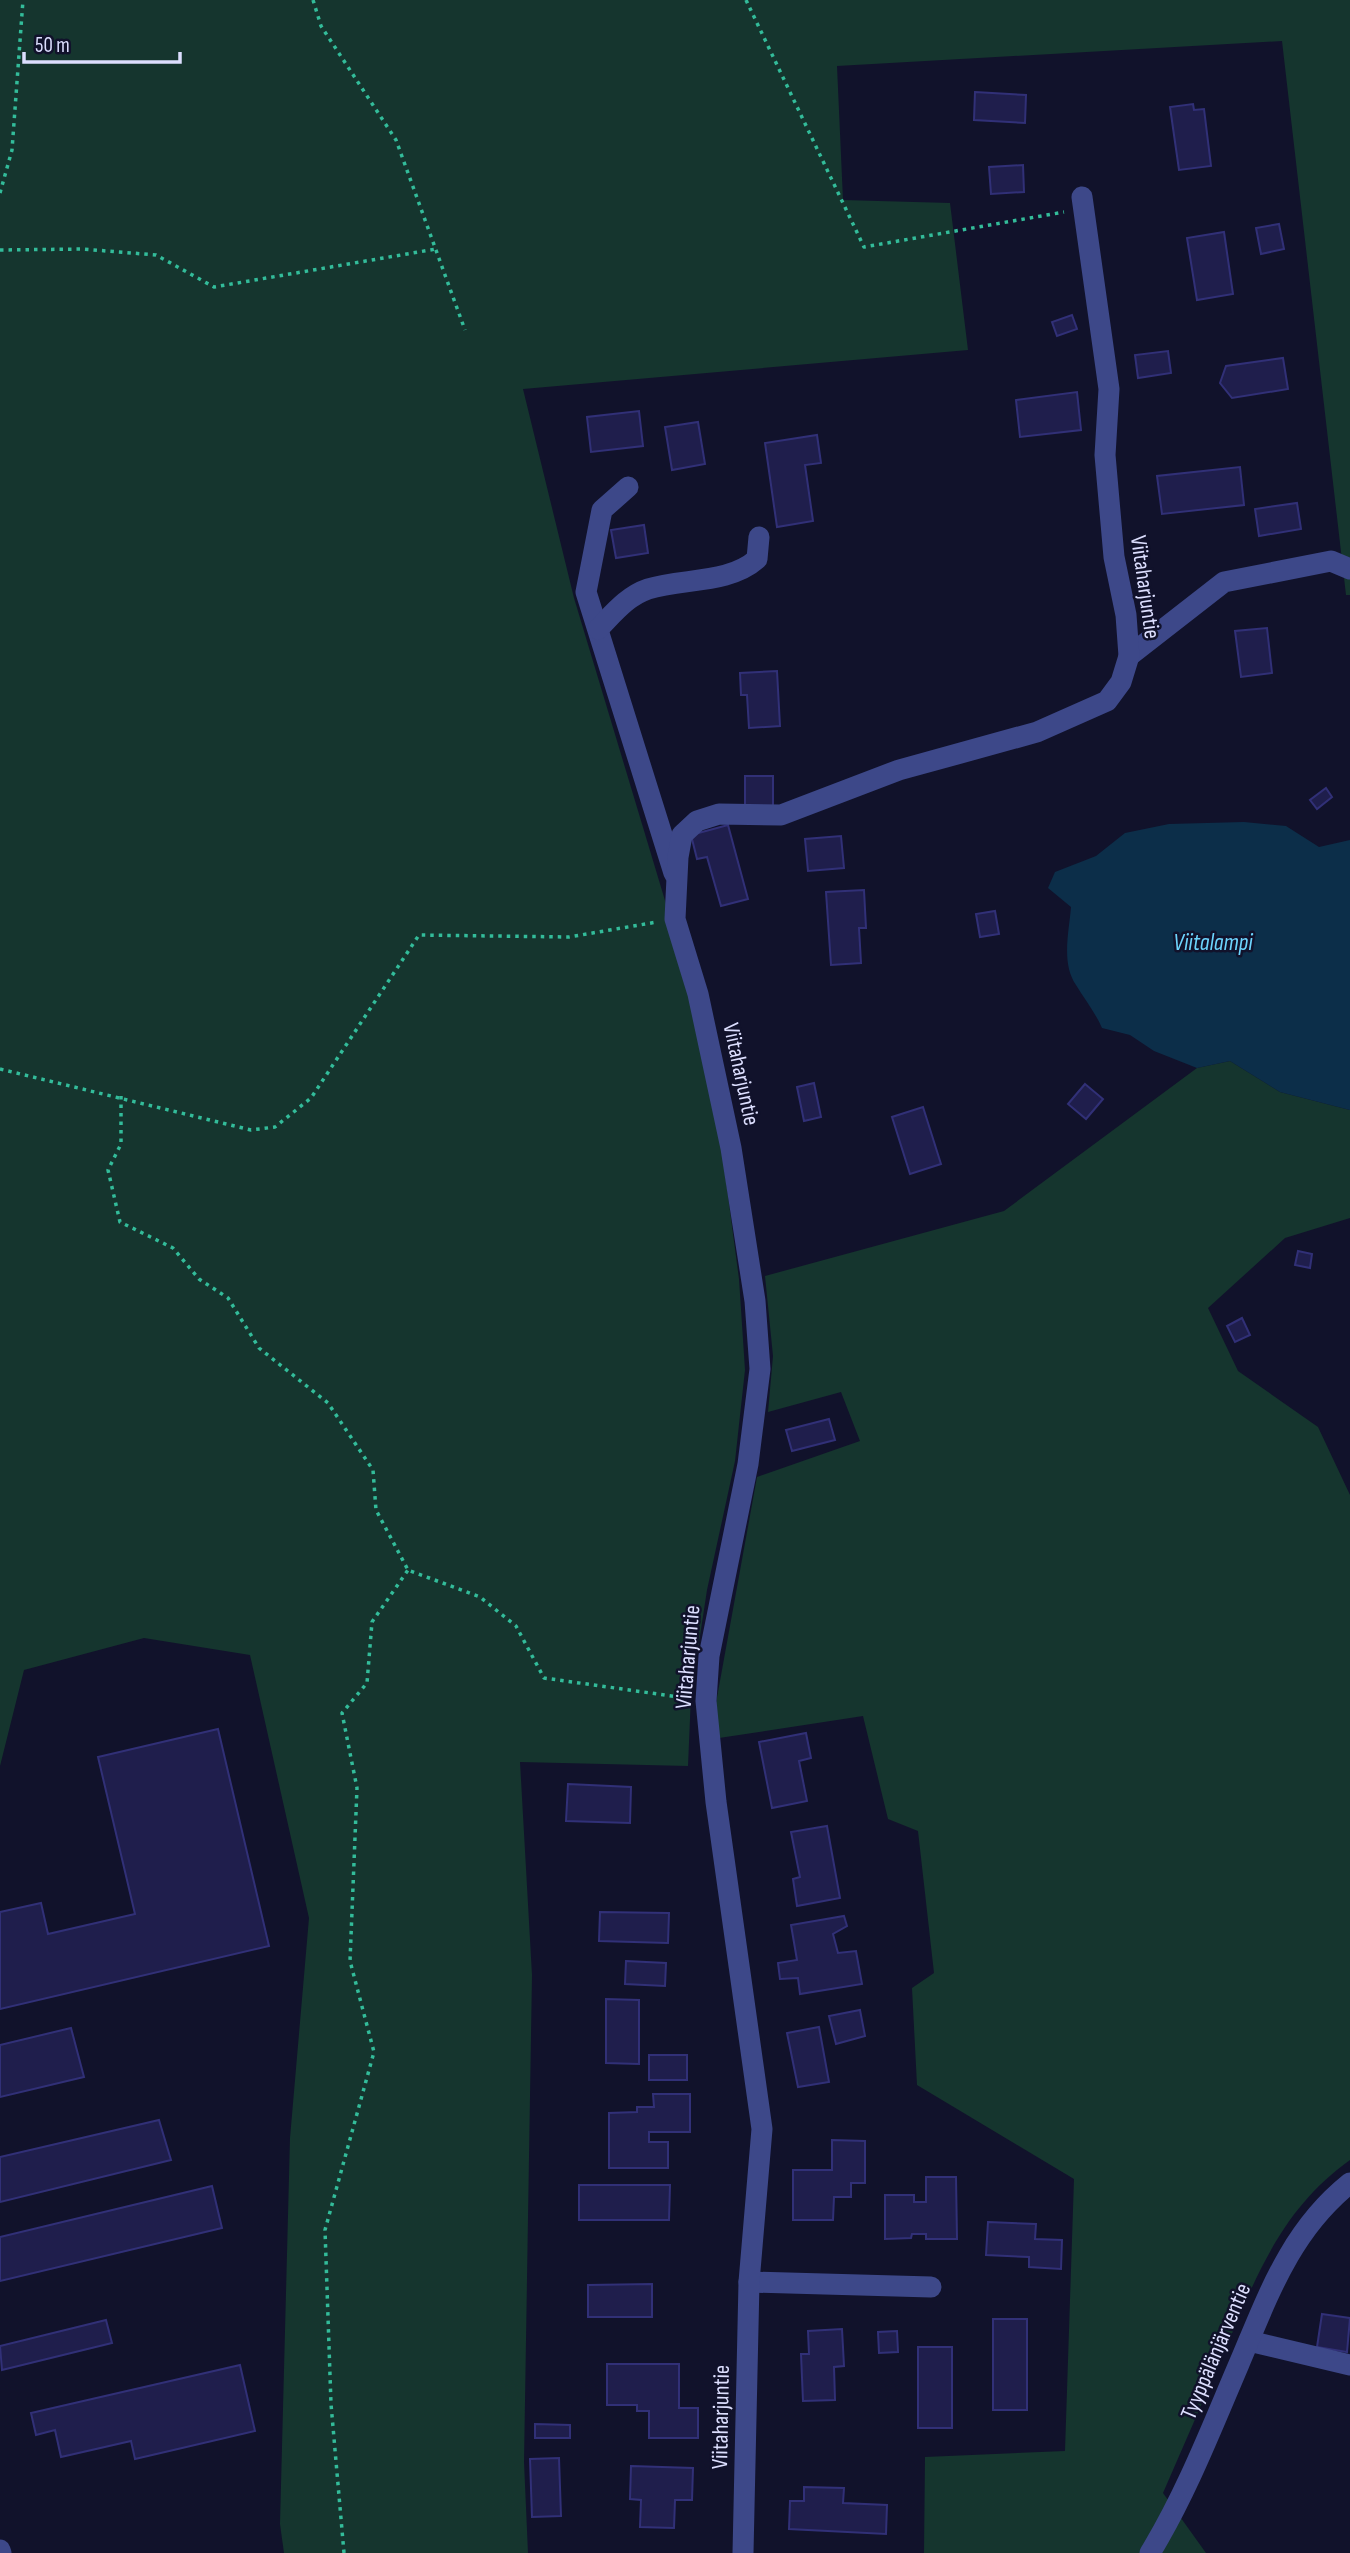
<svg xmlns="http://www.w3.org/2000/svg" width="1350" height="2553" font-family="'Sofia Sans Condensed',sans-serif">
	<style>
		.green { fill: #15352e }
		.water { fill: #0c2e49 }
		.building { fill: #1f1e4c; stroke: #313077; stroke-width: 2 }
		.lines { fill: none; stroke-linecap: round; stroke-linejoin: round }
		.path { stroke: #33bc9a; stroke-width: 3.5; stroke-dasharray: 3.5 5; stroke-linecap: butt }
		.minor { stroke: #3d4889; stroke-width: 21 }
		.labels { text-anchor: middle; stroke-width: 5; stroke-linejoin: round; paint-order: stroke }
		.street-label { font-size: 23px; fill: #dcdefe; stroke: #11122b }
		.water-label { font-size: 24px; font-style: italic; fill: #6cd4fd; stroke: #11122b }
	</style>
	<rect width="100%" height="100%" fill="#11122b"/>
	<!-- green -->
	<g class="green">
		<path d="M 0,0 L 1350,0 L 1350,595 L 1346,595 L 1282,41 L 837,66 L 843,200 L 950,203 L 968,350 L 523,389 L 574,598 L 679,947 L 721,1143 L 739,1279 L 745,1370 L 735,1461 L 707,1590 L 691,1695 L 688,1766 L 520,1762 L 532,1975 L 524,2462 L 528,2553 L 284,2553 L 280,2524 L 290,2138 L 309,1918 L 250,1655 L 144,1638 L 24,1670 L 0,1766 Z"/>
		<path d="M 1230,1061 L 1280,1092 L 1350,1110 L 1350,1218 L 1285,1238 L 1208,1308 L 1238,1371 L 1318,1427 L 1350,1495 L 1350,2160 C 1280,2210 1255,2279 1223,2355 C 1203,2401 1183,2447 1163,2493 L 1206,2553 L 924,2553 L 925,2457 L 1065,2451 L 1074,2179 L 917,2085 L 912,1988 L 934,1973 L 918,1831 L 888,1819 L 863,1716 L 719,1738 L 716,1703 L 757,1477 L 860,1441 L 841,1392 L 768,1412 L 773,1356 L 765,1276 L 1004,1211 L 1197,1068 Z"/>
	</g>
	<!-- water -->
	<path class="water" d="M 1244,822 L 1286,826 L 1319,847 L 1350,840 L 1350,1110 L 1280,1092 L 1230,1061 L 1197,1068 L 1154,1051 L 1130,1035 L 1102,1028 C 1095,1012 1085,1000 1076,985 C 1061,963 1069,932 1071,907 L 1048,888 L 1055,872 L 1096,856 L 1125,833 L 1169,824 Z"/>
	<!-- building -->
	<g class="building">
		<path d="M 975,92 L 1026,95 L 1025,123 L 974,120 Z"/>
		<path d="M 1193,104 L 1194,110 L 1204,109 L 1211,166 L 1179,170 L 1170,107 Z"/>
		<path d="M 1023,165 L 1024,192 L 991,194 L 989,167 Z"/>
		<path d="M 1279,224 L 1284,249 L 1261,254 L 1256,228 Z"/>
		<path d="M 1224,232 L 1233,294 L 1197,300 L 1187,238 Z"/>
		<path d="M 1072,315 L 1077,329 L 1057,336 L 1052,322 Z"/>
		<path d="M 1168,351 L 1171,373 L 1138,378 L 1135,355 Z"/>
		<path d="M 1283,358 L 1288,389 L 1232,398 L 1220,383 L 1226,366 Z"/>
		<path d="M 1077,392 L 1081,430 L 1020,437 L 1016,400 Z"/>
		<path d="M 639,411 L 643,446 L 591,452 L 587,417 Z"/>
		<path d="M 698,422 L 705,464 L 672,470 L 665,427 Z"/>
		<path d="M 817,435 L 821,463 L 805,465 L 813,521 L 777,527 L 765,443 Z"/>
		<path d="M 1240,467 L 1244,505 L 1162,514 L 1157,476 Z"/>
		<path d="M 1297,503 L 1301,529 L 1259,536 L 1255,509 Z"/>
		<path d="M 644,525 L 648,553 L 616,558 L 611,530 Z"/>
		<path d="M 1267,628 L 1272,673 L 1241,677 L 1235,631 Z"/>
		<path d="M 777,671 L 780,726 L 749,728 L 747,695 L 741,695 L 740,673 Z"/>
		<rect x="745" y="776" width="28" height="32"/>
		<path d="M 1326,788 L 1332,797 L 1317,809 L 1310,800 Z"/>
		<path d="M 728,825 L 748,899 L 721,906 L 707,857 L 697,859 L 691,835 Z"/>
		<path d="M 841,836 L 844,868 L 808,871 L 805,839 Z"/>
		<path d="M 864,890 L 866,928 L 859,928 L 861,963 L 831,965 L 826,892 Z"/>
		<path d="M 995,911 L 999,934 L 980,937 L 976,914 Z"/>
		<path d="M 814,1083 L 821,1117 L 804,1121 L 797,1087 Z"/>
		<path d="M 1085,1084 L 1103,1099 L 1086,1119 L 1068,1104 Z"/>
		<path d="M 923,1107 L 941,1164 L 910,1174 L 892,1117 Z"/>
		<path d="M 1298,1251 L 1312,1254 L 1310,1268 L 1295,1265 Z"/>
		<path d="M 1242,1318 L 1250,1335 L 1235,1342 L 1227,1326 Z"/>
		<path d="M 829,1419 L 835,1440 L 792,1451 L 786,1430 Z"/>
		<path d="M 218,1729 L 269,1946 L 0,2009 L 0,1912 L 41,1903 L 48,1934 L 135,1914 L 98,1757 Z"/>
		<path d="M 806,1733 L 811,1758 L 799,1761 L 807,1801 L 772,1808 L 759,1742 Z"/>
		<path d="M 568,1784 L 631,1787 L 630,1823 L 566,1821 Z"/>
		<path d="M 827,1826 L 840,1898 L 797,1906 L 793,1879 L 800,1877 L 791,1832 Z"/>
		<path d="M 600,1912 L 669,1913 L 668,1943 L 599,1941 Z"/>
		<path d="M 844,1916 L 847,1926 L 833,1934 L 838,1953 L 856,1951 L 862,1984 L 800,1994 L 798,1978 L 780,1979 L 778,1963 L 797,1960 L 791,1925 Z"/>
		<path d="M 626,1961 L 666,1963 L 665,1986 L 625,1984 Z"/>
		<path d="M 606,1999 L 639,2000 L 639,2064 L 606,2063 Z"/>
		<path d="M 860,2010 L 865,2036 L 836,2044 L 829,2016 Z"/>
		<path d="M 819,2027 L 829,2082 L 798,2087 L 787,2033 Z"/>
		<path d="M 71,2028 L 84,2077 L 0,2097 L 0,2045 Z"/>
		<rect x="649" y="2055" width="38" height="25"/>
		<path d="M 653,2094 L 690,2094 L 690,2132 L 649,2132 L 649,2142 L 668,2142 L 668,2168 L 609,2168 L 609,2113 L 637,2112 L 637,2107 L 654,2107 Z"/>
		<path d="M 159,2120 L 171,2160 L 0,2202 L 0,2157 Z"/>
		<path d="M 832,2140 L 865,2141 L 865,2183 L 851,2183 L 851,2197 L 834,2197 L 833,2220 L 793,2220 L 793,2170 L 832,2170 Z"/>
		<path d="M 926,2177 L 956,2177 L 957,2239 L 926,2239 L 926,2234 L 912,2234 L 911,2238 L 885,2239 L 885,2195 L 914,2195 L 914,2202 L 926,2202 Z"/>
		<path d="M 579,2185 L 670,2185 L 669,2220 L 579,2220 Z"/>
		<path d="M 212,2186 L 222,2228 L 0,2281 L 0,2237 Z"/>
		<path d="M 988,2222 L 1036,2224 L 1035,2239 L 1062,2240 L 1061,2269 L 1029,2267 L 1029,2257 L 986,2255 Z"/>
		<path d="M 652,2284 L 652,2317 L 588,2317 L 588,2285 Z"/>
		<path d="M 1322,2314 L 1350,2318 L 1347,2352 L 1317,2347 Z"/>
		<rect x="993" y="2319" width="34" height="91"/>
		<path d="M 106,2320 L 112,2343 L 2,2370 L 0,2346 Z"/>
		<path d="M 842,2329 L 844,2366 L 834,2367 L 835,2400 L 803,2401 L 801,2354 L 809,2354 L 808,2331 Z"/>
		<path d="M 897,2331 L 898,2352 L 879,2353 L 878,2332 Z"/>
		<rect x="918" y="2347" width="34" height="81"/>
		<path d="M 607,2364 L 679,2364 L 679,2408 L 698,2408 L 698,2438 L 649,2438 L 649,2411 L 637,2411 L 637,2405 L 607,2405 Z"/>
		<path d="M 240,2365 L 255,2431 L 135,2459 L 131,2441 L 61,2457 L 55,2430 L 36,2435 L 31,2413 Z"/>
		<path d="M 535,2424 L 570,2425 L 570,2438 L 535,2438 Z"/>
		<path d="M 559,2458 L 561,2516 L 532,2517 L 530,2459 Z"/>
		<path d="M 631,2466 L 693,2468 L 692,2500 L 675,2500 L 674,2528 L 640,2527 L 641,2500 L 630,2499 Z"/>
		<path d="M 804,2487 L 844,2488 L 843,2503 L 887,2505 L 886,2534 L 789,2529 L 790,2501 L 804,2501 Z"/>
	</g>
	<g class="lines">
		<!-- path -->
		<g class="path">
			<path d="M 313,0 L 321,26 L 396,140 L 465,330"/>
			<path d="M 746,0 L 864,247 L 1064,212"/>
			<path d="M 0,193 L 12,150 L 23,0"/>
			<path d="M 0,250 L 82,249 L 156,255 L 214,287 L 436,249"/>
			<path d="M 0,1069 L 251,1130 L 275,1127 L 311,1098 L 419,935 L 569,937 L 657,922"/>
			<path d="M 121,1096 L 121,1144 L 108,1170 L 120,1222 L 173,1248 L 199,1279 L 228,1298 L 259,1348 L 328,1403 L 373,1470 L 376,1510 L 408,1570 L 480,1597 L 516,1626 L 544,1678 L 686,1698"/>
			<path d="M 344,2553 L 331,2404 L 325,2230 L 374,2052 L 350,1961 L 357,1788 L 342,1713 L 367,1683 L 372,1622 L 408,1570"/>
		</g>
		<!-- minor -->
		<g class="minor">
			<path d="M 628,487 L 602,510 L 586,592 L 674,873"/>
			<path d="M 598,629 C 613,614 627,596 648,589 C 683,578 729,584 757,559 L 759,537"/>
			<path d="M 1129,656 L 1224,582 L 1331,561 L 1350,569"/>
			<path d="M 749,2282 L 931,2287"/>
			<path d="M 1249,2341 L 1350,2365"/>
			<path d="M 0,2550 L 1,2553"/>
			<path d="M 743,2553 L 749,2282 L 762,2129 L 716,1802 L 706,1701 L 709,1656 L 748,1464 L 760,1369 L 755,1301 L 731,1148 L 698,994 L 675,919 L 678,857 L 682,835 L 697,821 L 719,814 L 781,815 L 899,770 L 1037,732 L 1107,701 L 1121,682 L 1129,656 L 1126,615 L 1114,557 L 1105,455 L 1109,389 L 1082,197"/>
			<path d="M 1150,2553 C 1186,2494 1212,2427 1239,2364 C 1268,2296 1290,2231 1350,2183"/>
		</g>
	</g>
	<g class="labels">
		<!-- street labels -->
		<g class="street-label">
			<text transform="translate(1146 587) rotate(82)" y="8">Viitaharjuntie</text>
			<text transform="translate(742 1074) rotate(78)" y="8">Viitaharjuntie</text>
			<text transform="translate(687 1657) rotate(-85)" y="8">Viitaharjuntie</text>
			<text transform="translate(1215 2351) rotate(-67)" y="8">Tyyppälänjärventie</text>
			<text transform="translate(720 2417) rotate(-89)" y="8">Viitaharjuntie</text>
		</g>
		<!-- water labels -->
		<g class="water-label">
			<text x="1213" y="950">Viitalampi</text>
		</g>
	</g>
	<!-- scale -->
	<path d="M24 52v10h156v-10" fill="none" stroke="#dcdefe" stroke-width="3.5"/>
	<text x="35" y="52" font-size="21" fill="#dcdefe" stroke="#11122b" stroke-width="5" paint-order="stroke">50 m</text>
</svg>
